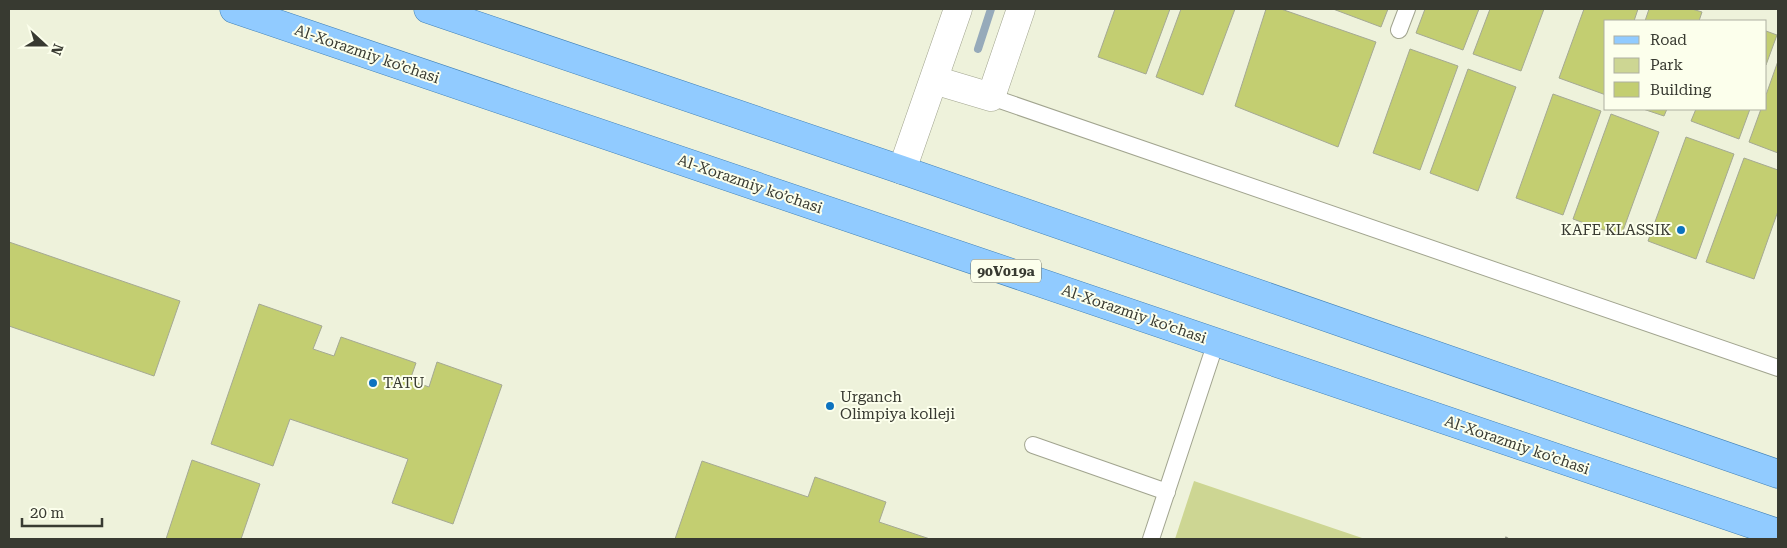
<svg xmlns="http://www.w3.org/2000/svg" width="1787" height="548" font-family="'Roboto Serif',serif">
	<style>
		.green { fill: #cdd693 }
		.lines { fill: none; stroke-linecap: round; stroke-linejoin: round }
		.stream { stroke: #96aaba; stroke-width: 8 }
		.building { fill: #c3ce71; stroke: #a5a993 }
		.service-casing { stroke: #a1a48f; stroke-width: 18 }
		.minor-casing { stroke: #a1a48f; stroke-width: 29 }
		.primary-casing { stroke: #4282b7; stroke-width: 29 }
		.path { stroke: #9c9f8f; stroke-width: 3; stroke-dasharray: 2.5 4; stroke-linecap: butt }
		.service { stroke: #fff; stroke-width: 16 }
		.minor { stroke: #fff; stroke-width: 28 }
		.primary { stroke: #91cbff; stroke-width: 28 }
		.poi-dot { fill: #0c73bf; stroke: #fcffec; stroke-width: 2 }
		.labels { text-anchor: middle; stroke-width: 4; stroke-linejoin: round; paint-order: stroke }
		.shield { fill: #fcffec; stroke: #737569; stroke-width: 1 }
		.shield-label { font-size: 14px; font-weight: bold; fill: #383a31 }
		.street-label { font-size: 15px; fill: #383a31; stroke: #fcffec }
		.poi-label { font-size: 15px; fill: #383a31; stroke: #fcffec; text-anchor: start }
	</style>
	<rect width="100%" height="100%" fill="#eef2db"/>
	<!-- green -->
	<path class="green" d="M 1194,481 L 1365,539 L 1175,539 Z"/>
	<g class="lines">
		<!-- stream -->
		<path class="stream" d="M 978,49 L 991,9"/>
	</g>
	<!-- building -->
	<g class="building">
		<path d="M 1115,9 L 1170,9 L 1146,74 L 1098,57 Z"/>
		<path d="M 1181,9 L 1235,9 L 1203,95 L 1156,77 Z"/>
		<path d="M 1266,9 L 1281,9 L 1376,42 L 1338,147 L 1235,106 Z"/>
		<path d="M 1333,9 L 1388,9 L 1381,27 Z"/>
		<path d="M 1425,9 L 1479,9 L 1463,50 L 1416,33 Z"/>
		<path d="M 1490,9 L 1544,9 L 1521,71 L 1473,54 Z"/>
		<path d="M 1584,9 L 1638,9 L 1634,21 L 1606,21 L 1606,95 L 1559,78 Z"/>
		<path d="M 1649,9 L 1692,9 L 1702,12 L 1699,21 L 1645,21 Z"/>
		<path d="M 1766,31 L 1777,35 L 1766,65 Z"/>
		<path d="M 1410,49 L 1458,66 L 1420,170 L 1373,153 Z"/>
		<path d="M 1778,61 L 1778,153 L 1749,142 L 1761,109 L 1766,109 L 1766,95 Z"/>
		<path d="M 1468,69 L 1516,87 L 1478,191 L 1430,173 Z"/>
		<path d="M 1553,94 L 1601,111 L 1563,215 L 1516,198 Z"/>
		<path d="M 1643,109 L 1667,109 L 1664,116 Z"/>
		<path d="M 1696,109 L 1750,109 L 1739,139 L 1691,121 Z"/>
		<path d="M 1611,114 L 1659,132 L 1621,236 L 1573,219 Z"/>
		<path d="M 1686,137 L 1734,154 L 1696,259 L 1648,241 Z"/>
		<path d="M 1744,158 L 1778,170 L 1778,211 L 1754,279 L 1706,262 Z"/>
		<path d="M 9,242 L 180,301 L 154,376 L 9,326 Z"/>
		<path d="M 259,304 L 322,326 L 313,349 L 334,356 L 341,337 L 416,363 L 410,380 L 429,387 L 437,362 L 502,385 L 453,524 L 392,503 L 408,459 L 290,419 L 273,466 L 211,444 Z"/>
		<path d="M 192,460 L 260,484 L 241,539 L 166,539 Z"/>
		<path d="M 702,461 L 808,497 L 815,477 L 886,502 L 879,522 L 930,539 L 675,539 Z"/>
	</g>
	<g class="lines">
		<!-- service casing -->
		<g class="service-casing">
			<g id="service">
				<path d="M 1399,30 L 1407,9"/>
				<path d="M 991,97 L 1778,368"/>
				<path d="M 1033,445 L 1167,492"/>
				<path d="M 1151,539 L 1216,342"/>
			</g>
		</g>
		<!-- minor casing -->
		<g class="minor-casing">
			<g id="minor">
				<path d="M 934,80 L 991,97 L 1021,9"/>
				<path d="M 902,170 L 958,9"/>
			</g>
		</g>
		<!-- primary casing -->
		<g class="primary-casing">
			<g id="primary">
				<path d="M 234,9 L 1778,533"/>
				<path d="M 428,9 L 902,170 L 1778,474"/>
			</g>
		</g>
		<!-- path -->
		<path class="path" d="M 1506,539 L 1507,537"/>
		<!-- service -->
		<use href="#service" class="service"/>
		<!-- minor -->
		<use href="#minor" class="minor"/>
		<!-- primary -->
		<use href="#primary" class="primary"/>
	</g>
	<!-- markers -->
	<g class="poi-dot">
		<circle cx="1681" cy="230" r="5"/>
		<circle cx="373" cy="383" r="5"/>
		<circle cx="830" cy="406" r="5"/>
	</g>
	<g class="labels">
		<!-- shield labels -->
		<rect class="shield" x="971" y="259.5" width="70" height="23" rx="4"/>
		<g class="shield-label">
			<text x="1006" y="276">90V019a</text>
		</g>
		<!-- street labels -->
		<g class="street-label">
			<text transform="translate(367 54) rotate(19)" y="5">Al-Xorazmiy ko’chasi</text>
			<text transform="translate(750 184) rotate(19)" y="5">Al-Xorazmiy ko’chasi</text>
			<text transform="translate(1134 314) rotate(19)" y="5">Al-Xorazmiy ko’chasi</text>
			<text transform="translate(1517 445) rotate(19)" y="5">Al-Xorazmiy ko’chasi</text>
		</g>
		<!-- poi labels -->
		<g class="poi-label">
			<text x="1671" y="235" text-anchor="end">KAFE KLASSIK</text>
			<text x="383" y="388">TATU</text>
			<text x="840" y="402">Urganch<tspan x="840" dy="17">Olimpiya kolleji</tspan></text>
		</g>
	</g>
	<!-- border -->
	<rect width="1787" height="548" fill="none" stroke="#383a31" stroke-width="20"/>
	<!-- legend -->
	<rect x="1604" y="20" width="162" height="90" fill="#fcffec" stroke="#aeb0a1"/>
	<rect x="1614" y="36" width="25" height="8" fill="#91cbff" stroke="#aeb0a1"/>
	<text x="1650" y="45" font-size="15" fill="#383a31">Road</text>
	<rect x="1614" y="58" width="25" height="15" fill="#cdd693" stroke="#aeb0a1"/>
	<text x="1650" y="70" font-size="15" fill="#383a31">Park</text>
	<rect x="1614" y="82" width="25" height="15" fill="#c3ce71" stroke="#aeb0a1"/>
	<text x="1650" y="95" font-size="15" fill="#383a31">Building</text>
	<!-- north arrow -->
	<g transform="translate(45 45) rotate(111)" stroke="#fcffec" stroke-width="4" paint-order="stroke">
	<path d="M0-4L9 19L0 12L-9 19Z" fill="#383a31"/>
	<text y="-8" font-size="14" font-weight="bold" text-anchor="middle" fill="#383a31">N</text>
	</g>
	<!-- scale -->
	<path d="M22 518v8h80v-8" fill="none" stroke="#383a31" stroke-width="2.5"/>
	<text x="30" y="518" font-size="15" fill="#383a31" stroke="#fcffec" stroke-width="4" paint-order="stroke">20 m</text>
</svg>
